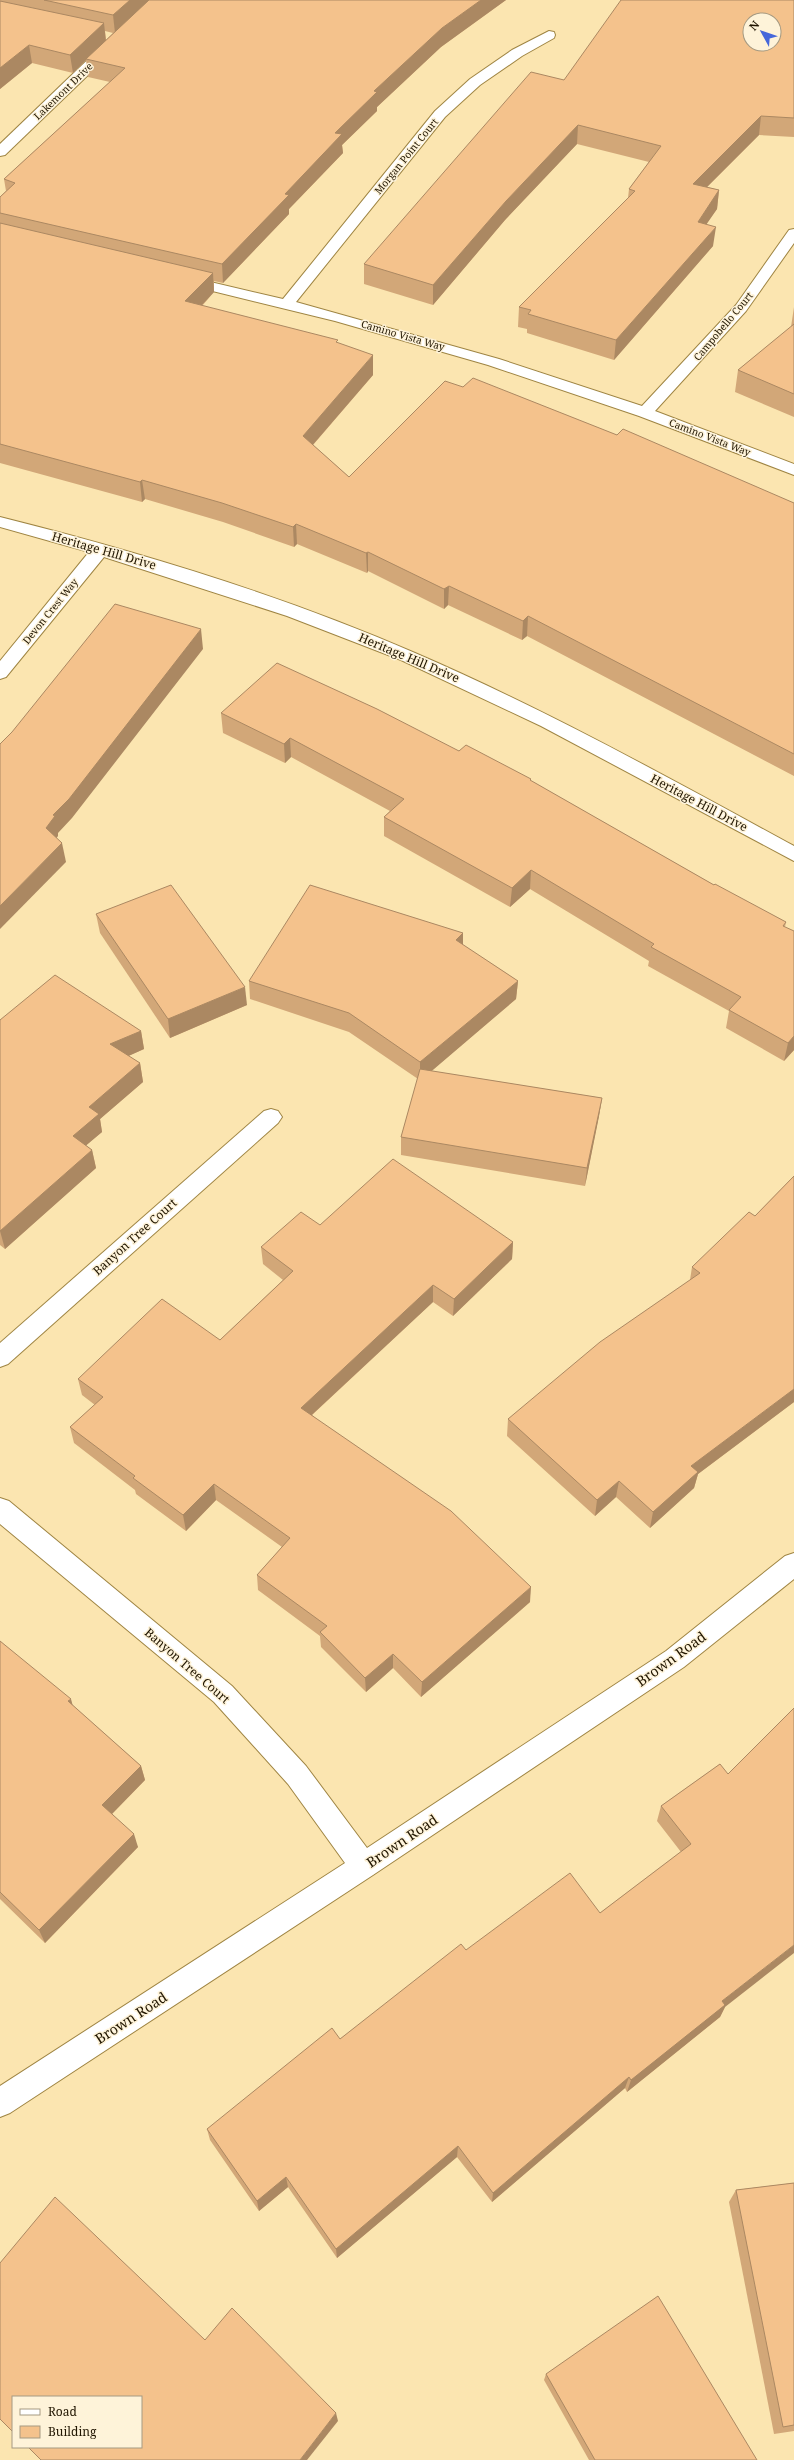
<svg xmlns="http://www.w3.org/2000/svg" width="794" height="2460" font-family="'Noto Serif',serif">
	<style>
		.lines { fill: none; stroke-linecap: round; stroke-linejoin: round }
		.minor-casing { stroke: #9f8543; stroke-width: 2 }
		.minor { fill: #fff; fill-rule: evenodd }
		.wall { fill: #d2a778; fill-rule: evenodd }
		.shaded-wall { fill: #ab8862 }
		.building { fill: #f4c28c; stroke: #ab8862; fill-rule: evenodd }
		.labels { text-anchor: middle; stroke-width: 3; stroke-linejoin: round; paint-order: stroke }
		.far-street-label { font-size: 10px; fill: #201500; stroke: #fef3d9 }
		.street-label { font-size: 12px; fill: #201500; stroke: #fef3d9 }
		.near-street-label { font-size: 14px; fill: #201500; stroke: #fef3d9 }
	</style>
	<rect width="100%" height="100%" fill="#fbe5b0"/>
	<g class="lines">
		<!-- minor casing -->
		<g class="minor-casing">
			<g id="minor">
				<path d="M 549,31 L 554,32 L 555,35 L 554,38 L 522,56 L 480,85 L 445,117 L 296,302 L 499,359 L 642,406 L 736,305 L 789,230 L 794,229 L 794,243 L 746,311 L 655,411 L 794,464 L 794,475 L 639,416 L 488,365 L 335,321 L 180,283 L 178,280 L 185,276 L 283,299 L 435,111 L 470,79 L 512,50 Z"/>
				<path d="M 108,44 L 115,48 L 113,51 L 5,155 L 0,156 L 0,144 L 103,45 Z"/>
				<path d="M 0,517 C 140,552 282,595 415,653 C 545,709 669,778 794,846 L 794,861 L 541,726 L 401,660 L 287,616 L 104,557 L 6,677 L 0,679 L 0,661 L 89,552 L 0,527 Z"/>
				<path d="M 271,1109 L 278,1111 L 282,1117 L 278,1123 L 8,1364 L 0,1367 L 0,1343 L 264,1111 Z"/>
				<path d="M 0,1498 L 9,1501 L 232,1686 L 306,1766 L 367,1848 L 666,1651 L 785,1556 L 794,1553 L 794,1579 L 684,1667 L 373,1875 L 10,2113 L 0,2117 L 0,2086 L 345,1863 L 288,1784 L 214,1702 L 0,1524 Z"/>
			</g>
		</g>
		<!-- minor -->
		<use href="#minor" class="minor"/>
	</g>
	<!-- wall -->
	<g class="wall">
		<path d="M 0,0 L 506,0 L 441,47 L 377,107 L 377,111 L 342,145 L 343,153 L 289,209 L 289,214 L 223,283 L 214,281 L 214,292 L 202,306 L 338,343 L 373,375 L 313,445 L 349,477 L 463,387 L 617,435 L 794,503 L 794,776 L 527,636 L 522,640 L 448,605 L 444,609 L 368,571 L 367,573 L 297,544 L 294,547 L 223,522 L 145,499 L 142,502 L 0,463 L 0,197 L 6,191 L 4,179 L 110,82 L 88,77 L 86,60 L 73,73 L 32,63 L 0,89 ZM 105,31 L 113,33 L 106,40 Z"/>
		<path d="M 794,0 L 794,137 L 759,135 L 707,187 L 719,190 L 717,209 L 706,224 L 713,246 L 614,360 L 527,333 L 527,329 L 518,327 L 519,307 L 628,198 L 629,189 L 649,162 L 577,144 L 505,220 L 433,305 L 364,284 L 364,264 L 564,80 Z"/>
		<path d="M 794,307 L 794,417 L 735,392 L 738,370 L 791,327 Z"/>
		<path d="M 221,713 L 459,751 L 531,781 L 714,885 L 786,922 L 785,927 L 794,1050 L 784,1061 L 726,1028 L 729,1011 L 648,966 L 649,961 L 530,889 L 510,907 L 384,836 L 384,817 L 390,811 L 291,757 L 285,763 L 223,733 Z"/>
		<path d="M 96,914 L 247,1005 L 170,1038 L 100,933 Z"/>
		<path d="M 463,945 L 518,981 L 516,999 L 431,1071 L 602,1098 L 599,1116 L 585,1186 L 401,1155 L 401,1137 L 418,1079 L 349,1032 L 250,999 L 249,981 Z"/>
		<path d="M 0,1020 L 141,1031 L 144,1049 L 128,1056 L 140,1063 L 143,1082 L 100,1119 L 102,1132 L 86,1145 L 92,1150 L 96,1168 L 5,1249 L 0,1245 Z"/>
		<path d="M 794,1176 L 794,1402 L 698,1474 L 694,1488 L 650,1528 L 616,1497 L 595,1516 L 507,1436 L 508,1419 L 690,1280 L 692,1267 L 755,1216 Z"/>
		<path d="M 320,1225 L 513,1242 L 512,1259 L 453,1316 L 433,1302 L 312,1415 L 530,1602 L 421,1697 L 393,1668 L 366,1692 L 321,1647 L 320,1636 L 258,1590 L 257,1575 L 282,1547 L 216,1500 L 186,1531 L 136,1494 L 135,1490 L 74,1443 L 70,1427 L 95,1405 L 82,1395 L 78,1379 L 220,1340 L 283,1280 L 263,1264 L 261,1247 Z"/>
		<path d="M 0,1641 L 141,1766 L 145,1780 L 112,1814 L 138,1847 L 45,1943 L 0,1899 Z"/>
		<path d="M 720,1764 L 725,2007 L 720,2017 L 627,2092 L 625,2088 L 492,2202 L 457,2157 L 337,2258 L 288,2187 L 259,2211 L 210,2140 L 207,2129 L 340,2039 L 466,1950 L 600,1913 L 681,1852 L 657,1821 L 661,1806 Z"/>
		<path d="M 794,2183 L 794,2431 L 774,2434 L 729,2202 L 736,2190 Z"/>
		<path d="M 546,2374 L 757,2460 L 589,2460 L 544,2380 Z"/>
	</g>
	<!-- shaded-wall -->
	<g class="shaded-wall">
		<path d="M 130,0 L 154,0 L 115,33 L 113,15 Z"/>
		<path d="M 481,0 L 506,0 L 441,47 L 377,107 L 377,111 L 342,145 L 343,153 L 289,209 L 289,214 L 223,283 L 222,264 L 335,133 L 374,91 L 442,28 Z"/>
		<path d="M 104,23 L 106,42 L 86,59 L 86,60 L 73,73 L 70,55 Z"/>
		<path d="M 29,45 L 32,63 L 0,89 L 0,68 Z"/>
		<path d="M 761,116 L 759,135 L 691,203 L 693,184 Z"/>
		<path d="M 578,125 L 577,144 L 505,220 L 433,305 L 433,285 L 506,201 Z"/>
		<path d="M 719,190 L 717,209 L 695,241 L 698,222 Z"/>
		<path d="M 716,227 L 713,246 L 614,360 L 616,340 Z"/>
		<path d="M 213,273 L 214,292 L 187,321 L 185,301 Z"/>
		<path d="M 373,355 L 373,375 L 304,455 L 303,436 Z"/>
		<path d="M 142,480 L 145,499 L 142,502 L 140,482 Z"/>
		<path d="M 296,524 L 297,544 L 294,547 L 293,527 Z"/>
		<path d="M 368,552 L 368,571 L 367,573 L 366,553 Z"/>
		<path d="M 449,586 L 448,605 L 444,609 L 444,589 Z"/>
		<path d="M 528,616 L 527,636 L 522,640 L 523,621 Z"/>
		<path d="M 201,629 L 203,649 L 72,818 L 58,833 L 58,836 L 50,847 L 46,828 L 53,815 Z"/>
		<path d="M 290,738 L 291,757 L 285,763 L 284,744 Z"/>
		<path d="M 62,843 L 66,862 L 0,929 L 0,906 Z"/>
		<path d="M 531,870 L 530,889 L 510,907 L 512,888 Z"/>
		<path d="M 463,933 L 463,952 L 456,940 Z"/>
		<path d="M 518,981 L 516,999 L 420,1081 L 420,1062 Z"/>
		<path d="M 245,987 L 247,1005 L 170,1038 L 168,1019 Z"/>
		<path d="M 141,1031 L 144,1049 L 113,1063 L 110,1044 Z"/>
		<path d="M 794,1036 L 794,1050 L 784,1061 L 788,1043 Z"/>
		<path d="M 140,1063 L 143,1082 L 100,1119 L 102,1132 L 76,1154 L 73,1136 L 89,1107 Z"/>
		<path d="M 602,1098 L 599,1116 L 585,1186 L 587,1168 Z"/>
		<path d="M 92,1150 L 96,1168 L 5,1249 L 0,1231 Z"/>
		<path d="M 513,1242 L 512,1259 L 453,1316 L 454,1299 Z"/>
		<path d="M 433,1285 L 433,1302 L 302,1424 L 301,1408 Z"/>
		<path d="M 794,1389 L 794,1402 L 698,1474 L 694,1488 L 650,1528 L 653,1512 L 691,1466 Z"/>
		<path d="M 619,1481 L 616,1497 L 595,1516 L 597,1500 Z"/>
		<path d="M 214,1484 L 216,1500 L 186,1531 L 183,1515 Z"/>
		<path d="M 531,1587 L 530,1602 L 421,1697 L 422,1682 Z"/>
		<path d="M 393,1654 L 393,1668 L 366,1692 L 365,1678 Z"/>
		<path d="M 71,1699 L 75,1714 L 68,1701 Z"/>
		<path d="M 141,1766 L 145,1780 L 107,1819 L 102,1805 Z"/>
		<path d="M 134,1834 L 138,1847 L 45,1943 L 39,1930 Z"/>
		<path d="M 794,1945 L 794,1953 L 725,2007 L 720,2017 L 627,2092 L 631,2080 L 722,2001 Z"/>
		<path d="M 629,2077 L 625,2088 L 492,2202 L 493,2193 Z"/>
		<path d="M 458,2146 L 457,2157 L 337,2258 L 336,2249 Z"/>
		<path d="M 286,2177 L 288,2187 L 259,2211 L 257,2201 Z"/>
		<path d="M 336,2413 L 338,2421 L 307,2460 L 300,2460 Z"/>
	</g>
	<!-- building -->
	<g class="building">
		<path d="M 44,0 L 130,0 L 113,15 Z"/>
		<path d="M 149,0 L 481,0 L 442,28 L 374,91 L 377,92 L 335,133 L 342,134 L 285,194 L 289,195 L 222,264 L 0,213 L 0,197 L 15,183 L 4,179 L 125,68 L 86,59 Z"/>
		<path d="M 621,0 L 794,0 L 794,118 L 761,116 L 693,184 L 719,190 L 698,222 L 716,227 L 616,340 L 528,314 L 531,310 L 519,307 L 635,191 L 629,189 L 661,146 L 578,125 L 506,201 L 433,285 L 364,264 L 531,72 L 564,80 ZM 750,20 L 774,20 L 774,44 L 750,44 Z"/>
		<path d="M 0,1 L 104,23 L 70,55 L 29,45 L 0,68 Z"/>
		<path d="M 0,223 L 213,273 L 185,301 L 338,340 L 336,342 L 373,355 L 303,436 L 349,477 L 445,381 L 463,387 L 473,378 L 617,435 L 623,429 L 794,503 L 794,754 L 528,616 L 523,621 L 449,586 L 444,589 L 368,552 L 366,553 L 296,524 L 293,527 L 222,503 L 142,480 L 140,482 L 0,444 Z"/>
		<path d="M 794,324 L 794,394 L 738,370 Z"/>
		<path d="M 115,604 L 201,629 L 69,799 L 53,815 L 55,816 L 46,828 L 62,843 L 0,906 L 0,744 L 12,732 Z"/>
		<path d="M 277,663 L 377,709 L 459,751 L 466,745 L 531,779 L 530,780 L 714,885 L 715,884 L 786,922 L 783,926 L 794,931 L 794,1036 L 788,1043 L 729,1010 L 741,997 L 651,947 L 654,944 L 531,870 L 512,888 L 384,817 L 404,799 L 290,738 L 284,744 L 221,713 Z"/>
		<path d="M 171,885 L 245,987 L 168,1019 L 96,914 Z"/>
		<path d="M 310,885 L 463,933 L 456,940 L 518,981 L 420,1062 L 349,1013 L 249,981 Z"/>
		<path d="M 55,975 L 141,1031 L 110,1044 L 140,1063 L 89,1107 L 99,1114 L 73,1136 L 92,1150 L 0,1231 L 0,1020 Z"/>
		<path d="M 420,1069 L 602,1098 L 587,1168 L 401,1137 Z"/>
		<path d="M 393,1159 L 513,1242 L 454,1299 L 433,1285 L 301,1408 L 451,1511 L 531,1587 L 422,1682 L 393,1654 L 365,1678 L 320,1632 L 327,1626 L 257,1575 L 290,1538 L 214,1484 L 183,1515 L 133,1478 L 135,1476 L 70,1427 L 103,1397 L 78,1379 L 162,1299 L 220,1340 L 293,1271 L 261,1247 L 301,1212 L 320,1225 Z"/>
		<path d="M 794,1176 L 794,1389 L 691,1466 L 698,1472 L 653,1512 L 619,1481 L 597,1500 L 508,1419 L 600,1342 L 700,1273 L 692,1267 L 749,1212 L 755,1216 Z"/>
		<path d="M 0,1641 L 71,1699 L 68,1701 L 141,1766 L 102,1805 L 134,1834 L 39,1930 L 0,1892 Z"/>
		<path d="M 794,1708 L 794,1945 L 722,2001 L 725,2005 L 631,2080 L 629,2077 L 493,2193 L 458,2146 L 336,2249 L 286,2177 L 257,2201 L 207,2129 L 332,2028 L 340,2039 L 461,1944 L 466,1950 L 570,1873 L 600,1913 L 691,1844 L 661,1806 L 720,1764 L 728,1774 Z"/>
		<path d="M 794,2183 L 794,2425 L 783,2427 L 736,2190 Z"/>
		<path d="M 55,2197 L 205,2340 L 232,2308 L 336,2413 L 300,2460 L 41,2460 L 28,2447 L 141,2447 L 141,2397 L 13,2397 L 13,2432 L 0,2419 L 0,2263 Z"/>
		<path d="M 658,2296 L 757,2460 L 595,2460 L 546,2374 Z"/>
	</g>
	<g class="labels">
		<!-- far-street labels -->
		<g class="far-street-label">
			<text transform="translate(63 91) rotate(-44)" y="4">Lakemont Drive</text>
			<text transform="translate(406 156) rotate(-51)" y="4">Morgan Point Court</text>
			<text transform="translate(723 326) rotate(-50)" y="4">Campobello Court</text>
			<text transform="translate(403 335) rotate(16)" y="4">Camino Vista Way</text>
			<text transform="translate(710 437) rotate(21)" y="4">Camino Vista Way</text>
			<text transform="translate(50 611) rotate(-51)" y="4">Devon Crest Way</text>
		</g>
		<!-- street labels -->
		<g class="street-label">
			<text transform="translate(104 551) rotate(16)" y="4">Heritage Hill Drive</text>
			<text transform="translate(409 658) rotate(23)" y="4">Heritage Hill Drive</text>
			<text transform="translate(699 803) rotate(28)" y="4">Heritage Hill Drive</text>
			<text transform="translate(135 1237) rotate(-42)" y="4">Banyon Tree Court</text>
			<text transform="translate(187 1666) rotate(41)" y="4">Banyon Tree Court</text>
		</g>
		<!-- near-street labels -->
		<g class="near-street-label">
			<text transform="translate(671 1659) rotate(-36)" y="5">Brown Road</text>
			<text transform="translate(402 1841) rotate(-34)" y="5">Brown Road</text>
			<text transform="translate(131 2018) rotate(-33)" y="5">Brown Road</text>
		</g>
	</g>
	<!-- legend -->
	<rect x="12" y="2396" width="130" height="52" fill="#fef3d9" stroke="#a59a82"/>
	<rect x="20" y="2409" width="20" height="6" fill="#ffffff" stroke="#a59a82"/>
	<text x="48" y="2416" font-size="12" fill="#201500">Road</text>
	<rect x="20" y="2426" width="20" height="12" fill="#f4c28c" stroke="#a59a82"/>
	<text x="48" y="2436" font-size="12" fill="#201500">Building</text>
	<!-- north arrow -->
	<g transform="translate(762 32) rotate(310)"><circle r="19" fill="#fef3d9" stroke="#a59a82"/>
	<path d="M0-3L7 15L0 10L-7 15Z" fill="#4667da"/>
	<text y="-6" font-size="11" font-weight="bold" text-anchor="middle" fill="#201500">N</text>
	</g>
</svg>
